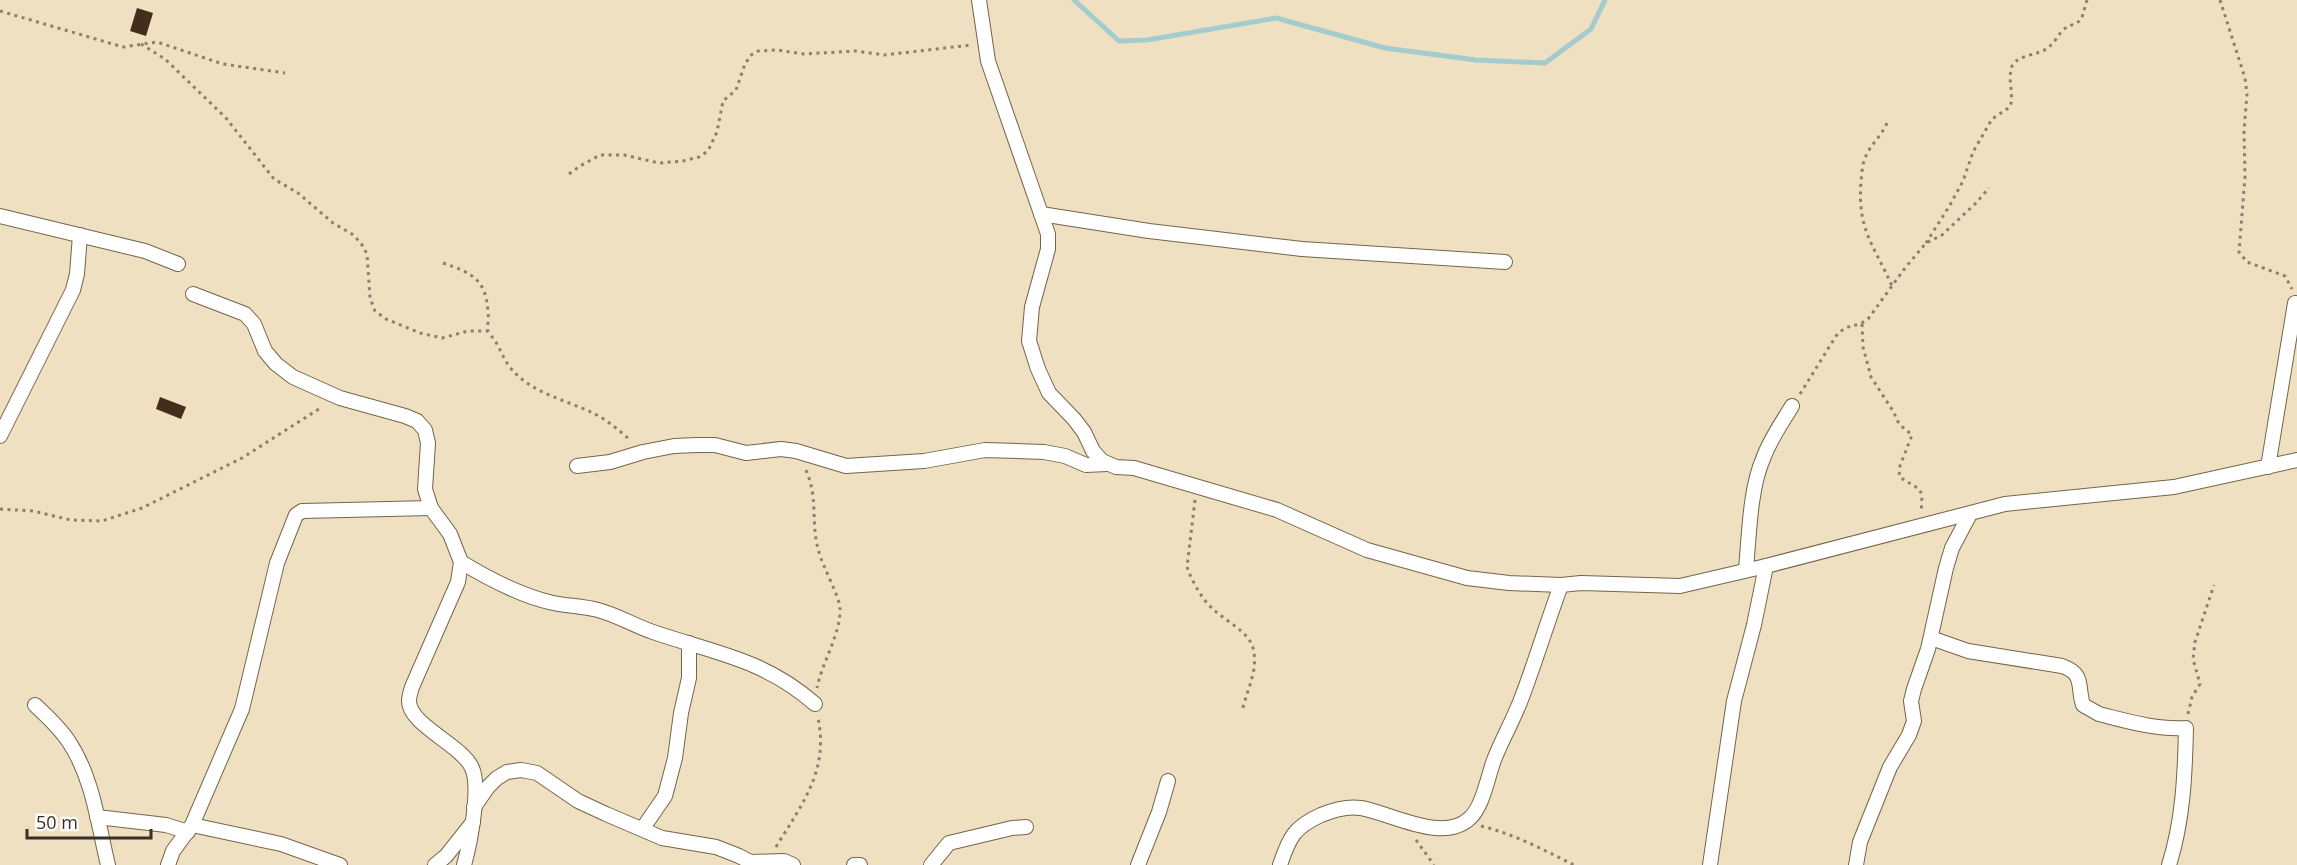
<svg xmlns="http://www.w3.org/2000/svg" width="2297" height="865" font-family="'Open Sans',sans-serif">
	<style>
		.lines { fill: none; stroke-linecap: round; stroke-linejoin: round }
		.stream { stroke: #a4cbce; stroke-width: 5 }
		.building { fill: #412e1b }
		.minor-casing { stroke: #726549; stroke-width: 16 }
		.path { stroke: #8a806b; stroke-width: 3; stroke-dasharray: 3 4.5; stroke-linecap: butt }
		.minor { stroke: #fff; stroke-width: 14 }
	</style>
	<rect width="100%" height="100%" fill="#efe0c1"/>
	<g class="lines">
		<!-- stream -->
		<path class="stream" d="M 1074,0 L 1119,41 L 1147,40 L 1276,18 L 1385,48 L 1476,60 L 1545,63 L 1591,29 L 1605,0"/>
	</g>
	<!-- building -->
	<g class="building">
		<path d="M 137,8 L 153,13 L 146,36 L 130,31 Z"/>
		<path d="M 160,397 L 186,407 L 181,419 L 156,409 Z"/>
	</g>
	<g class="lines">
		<!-- minor casing -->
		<g class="minor-casing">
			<g id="minor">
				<path d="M 979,0 L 988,61 L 1048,234 L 1048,249 L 1032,307 L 1029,341 L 1038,369 L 1049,393 L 1074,419 L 1084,432 L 1093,451 L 1102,461 L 1116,467 L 1134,468 L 1277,510 L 1367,550 L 1467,578 L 1509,583 L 1561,585 L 1581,583 L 1680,586 L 1766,566 L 2005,504 L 2174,487 L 2297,460"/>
				<path d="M 1041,214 L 1149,231 L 1302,249 L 1505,262"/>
				<path d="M 0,216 L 145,251 L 178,264"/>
				<path d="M 193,294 L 245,314 L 254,324 L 265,351 L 276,364 L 293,377 L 340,398 L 405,416 L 417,421 L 425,430 L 428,443 L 425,489 L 431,508 L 450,534 L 461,562 L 458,582 L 412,687 C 411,691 409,696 409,701 C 409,725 462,745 472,768 C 481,787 470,844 464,865"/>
				<path d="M 0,436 L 73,290 L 77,274 L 80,235"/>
				<path d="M 577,466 L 610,462 L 643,452 L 674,446 L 697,445 L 715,445 L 746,453 L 781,449 L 796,451 L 846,466 L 924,461 L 985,450 L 1044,452 L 1065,456 L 1086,465 L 1107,464"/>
				<path d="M 2268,467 L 2295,303"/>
				<path d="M 461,562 C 489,579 521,596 553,603 C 568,606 583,606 598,610 C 617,615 635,626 653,632 C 714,653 764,659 815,704"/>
				<path d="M 1746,569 C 1749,537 1750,488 1763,459 C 1770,439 1782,423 1792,406"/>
				<path d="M 1931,638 L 1968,651 L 2062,666 C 2085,674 2077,686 2083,705 L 2099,714 C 2127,721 2156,730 2186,728 C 2185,775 2183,821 2169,865"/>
				<path d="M 35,705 C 47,716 60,728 69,742 C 93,778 98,824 108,865"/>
				<path d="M 474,807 L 488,787 L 497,778 L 507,772 L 521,770 L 537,773 L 578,801 L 606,814 L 662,838 L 716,847 L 739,856 L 756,865"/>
				<path d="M 97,817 L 166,825 L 188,832"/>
				<path d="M 192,825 L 281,844 L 340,865"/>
				<path d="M 643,828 L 665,796 L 675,758 L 681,713 L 689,678 L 689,643"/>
				<path d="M 750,862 L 784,861 L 793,865"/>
				<path d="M 168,865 L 173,851 L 192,825 L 242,709 L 277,563 L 296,515 L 302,511 L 431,508"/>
				<path d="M 435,865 L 446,856 L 473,822"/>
				<path d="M 854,865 L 860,865"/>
				<path d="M 931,865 L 949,843 L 1012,828 L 1026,827"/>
				<path d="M 1138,865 L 1159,812 L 1168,781"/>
				<path d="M 1280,865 C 1289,838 1294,827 1321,815 C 1333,810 1348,806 1361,808 C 1391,813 1443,844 1470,818 C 1483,806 1488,776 1494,760 C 1502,739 1514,719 1522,697 C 1536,660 1547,623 1561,585"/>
				<path d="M 1710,865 L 1734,701 L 1754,625 L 1766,566"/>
				<path d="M 1856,865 L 1860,842 L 1890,767 L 1909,735 L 1914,721 L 1911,701 L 1914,689 L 1928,649 L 1946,568 L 1952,548 L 1970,514"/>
			</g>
		</g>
		<!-- path -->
		<g class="path">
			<path d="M 2220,0 L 2245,78 L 2247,94 L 2244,131 L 2245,177 L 2239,252 L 2247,262 L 2285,276 L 2292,289"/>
			<path d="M 0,11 L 123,47 L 157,42 L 223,64 L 285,73"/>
			<path d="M 141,44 L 165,59 L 226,118 L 274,179 L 298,193 L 333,223 L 352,234 L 361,243 L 367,254 L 370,298 L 375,311 L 386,319 L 420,333 L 442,338 L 468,331 L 488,331"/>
			<path d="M 1887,123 C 1881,137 1870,145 1865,158 C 1862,165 1862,174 1861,181 C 1857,230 1874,245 1892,286"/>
			<path d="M 569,174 L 580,166 L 600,155 L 624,155 L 659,163 L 683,161 L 699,157 L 708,151 L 717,132 L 723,101 L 736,90 L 745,64 L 751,55 L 758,51 L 777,50 L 804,54 L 856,51 L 884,55 L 971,45"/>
			<path d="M 1926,243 L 1950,205 L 1963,181 L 1973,152 L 1992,119 L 2010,107 C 2015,92 2006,81 2013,63 C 2035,48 2045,60 2062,30 C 2085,17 2079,27 2087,0"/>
			<path d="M 443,263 C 472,273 486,279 488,312 C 489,318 487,326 488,331 C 488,332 493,338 493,338 C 499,346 502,355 507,363 C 526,392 564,399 593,413 C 607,420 619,430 630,440"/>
			<path d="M 1862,324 L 1863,347 L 1871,377 L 1893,411 L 1899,424 L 1912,435 L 1900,466 L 1899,476 C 1919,492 1924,483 1921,512"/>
			<path d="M 1800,394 L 1836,336 C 1848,322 1855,329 1868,319 L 1905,268 L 1926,243 L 1942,235 L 1975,204 L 1989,188"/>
			<path d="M 806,470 C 819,500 810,523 819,552 C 822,565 840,598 840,608 C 841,634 822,662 817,688"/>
			<path d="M 1195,500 L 1187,567 C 1192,581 1202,600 1214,610 C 1226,621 1249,632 1253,648 C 1259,671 1246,691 1242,712"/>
			<path d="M 0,509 L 33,511 L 71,520 L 102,521 L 142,508 L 242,458 L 322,407"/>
			<path d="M 2188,714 L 2192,697 L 2200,684 L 2193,659 L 2195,642 L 2214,585"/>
			<path d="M 1481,826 C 1514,834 1544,850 1574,865"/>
			<path d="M 1416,840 L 1434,865"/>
			<path d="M 776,847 C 802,804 829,771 818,718"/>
		</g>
		<!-- minor -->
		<use href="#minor" class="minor"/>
	</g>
	<!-- scale -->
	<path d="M27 829v9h124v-9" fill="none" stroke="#363124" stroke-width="3"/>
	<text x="36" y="829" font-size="18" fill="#363124" stroke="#ffffff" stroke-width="4.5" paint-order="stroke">50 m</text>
</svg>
